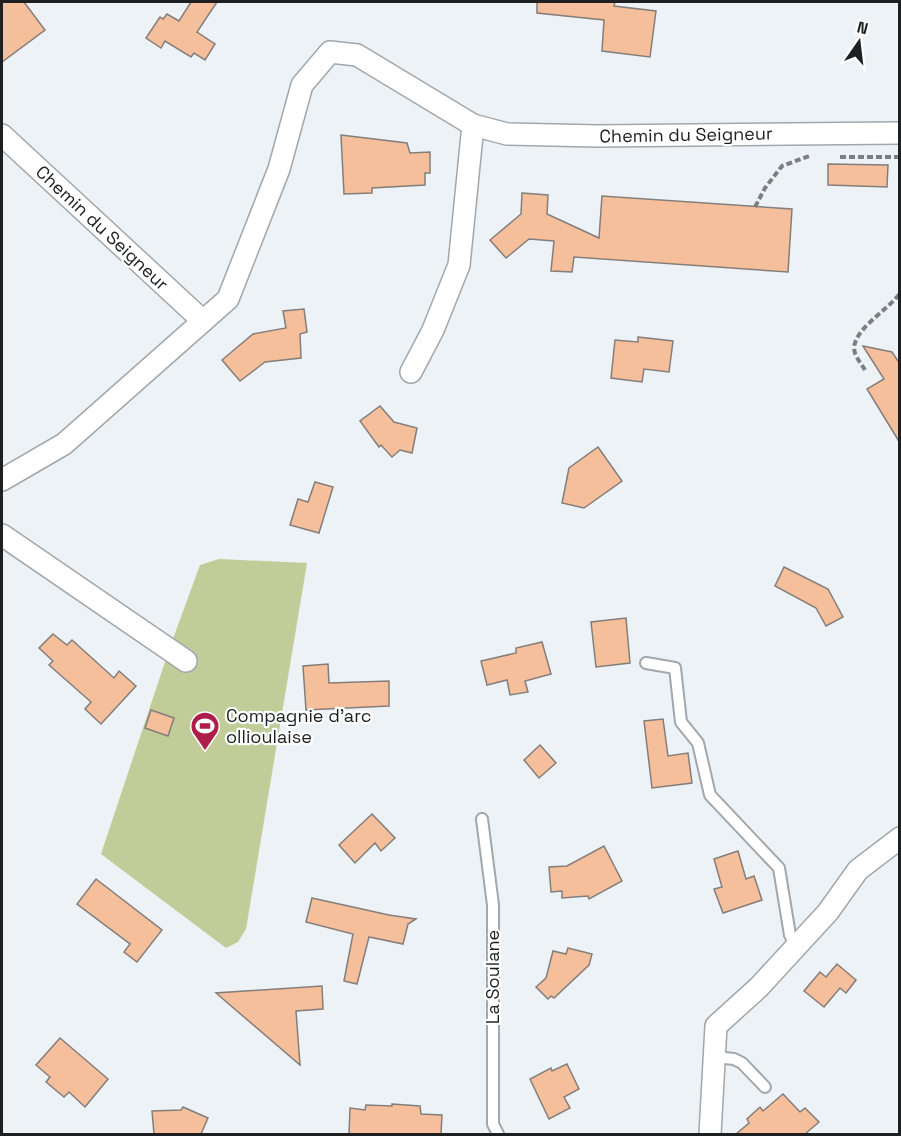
<svg xmlns="http://www.w3.org/2000/svg" width="901" height="1136" font-family="'Space Grotesk',sans-serif">
	<style>
		.green { fill: #c1cc98 }
		.building { fill: #f6bf9c; stroke: #847e7b; stroke-width: 1.5 }
		.lines { fill: none; stroke-linecap: round; stroke-linejoin: round }
		.lane-casing { stroke: #a2a7ab; stroke-width: 14 }
		.street-casing { stroke: #a2a7ab; stroke-width: 24 }
		.path { stroke: #7b7f82; stroke-width: 4; stroke-dasharray: 6 3; stroke-linecap: butt }
		.lane { stroke: #fff; stroke-width: 10 }
		.street { stroke: #fff; stroke-width: 21 }
		.labels { text-anchor: middle; stroke-width: 4.5; stroke-linejoin: round; paint-order: stroke }
		.street-label { font-size: 18px; fill: #1d1f21; stroke: #fefefe }
		.poi-label { font-size: 18px; fill: #1d1f21; stroke: #fefefe; text-anchor: start }
	</style>
	<rect width="100%" height="100%" fill="#edf2f6"/>
	<!-- green -->
	<path class="green" d="M 219,559 L 307,563 L 246,929 L 238,942 L 226,948 L 101,854 L 171,644 L 200,565 Z"/>
	<!-- building -->
	<g class="building">
		<path d="M 2,2 L 24,2 L 45,30 L 2,62 Z"/>
		<path d="M 191,2 L 217,2 L 197,32 L 215,44 L 205,60 L 194,53 L 191,57 L 165,41 L 161,48 L 146,38 L 160,17 L 163,19 L 167,14 L 179,21 Z"/>
		<path d="M 537,2 L 615,2 L 614,6 L 656,11 L 650,57 L 602,51 L 604,20 L 537,13 Z"/>
		<path d="M 341,135 L 407,143 L 410,153 L 430,152 L 430,173 L 425,173 L 425,185 L 372,188 L 372,193 L 344,194 Z"/>
		<path d="M 828,164 L 888,165 L 887,187 L 828,185 Z"/>
		<path d="M 522,193 L 548,195 L 547,214 L 599,238 L 602,196 L 792,209 L 788,272 L 574,257 L 572,272 L 551,271 L 554,241 L 529,239 L 506,258 L 490,240 L 521,214 Z"/>
		<path d="M 304,309 L 307,332 L 300,334 L 301,358 L 265,362 L 240,381 L 222,360 L 253,334 L 286,328 L 283,311 Z"/>
		<path d="M 638,337 L 673,341 L 669,372 L 644,369 L 642,382 L 611,378 L 615,340 L 638,342 Z"/>
		<path d="M 863,346 L 892,352 L 900,364 L 900,443 L 867,389 L 884,379 Z"/>
		<path d="M 380,406 L 394,422 L 417,428 L 412,453 L 400,450 L 392,457 L 381,445 L 379,447 L 360,421 Z"/>
		<path d="M 598,447 L 622,481 L 584,508 L 562,503 L 569,468 Z"/>
		<path d="M 315,482 L 333,487 L 319,533 L 290,525 L 298,499 L 308,502 Z"/>
		<path d="M 784,567 L 828,589 L 843,617 L 826,626 L 816,608 L 775,586 Z"/>
		<path d="M 626,618 L 630,663 L 596,667 L 591,622 Z"/>
		<path d="M 53,634 L 67,645 L 72,640 L 114,678 L 119,671 L 136,686 L 101,724 L 85,709 L 91,702 L 49,665 L 53,661 L 39,648 Z"/>
		<path d="M 542,642 L 551,674 L 525,681 L 528,692 L 510,695 L 507,680 L 487,685 L 481,661 L 516,653 L 516,648 Z"/>
		<path d="M 328,664 L 329,683 L 389,681 L 389,706 L 306,710 L 303,666 Z"/>
		<path d="M 151,710 L 174,718 L 168,736 L 145,728 Z"/>
		<path d="M 663,719 L 668,756 L 688,753 L 692,783 L 652,788 L 644,721 Z"/>
		<path d="M 540,745 L 556,763 L 539,778 L 524,760 Z"/>
		<path d="M 372,814 L 395,838 L 381,851 L 375,843 L 355,863 L 339,845 Z"/>
		<path d="M 604,846 L 622,881 L 589,899 L 588,896 L 562,898 L 562,891 L 551,892 L 549,867 L 567,866 Z"/>
		<path d="M 738,851 L 746,879 L 754,876 L 762,900 L 723,913 L 714,889 L 722,887 L 714,859 Z"/>
		<path d="M 96,879 L 162,930 L 137,962 L 124,952 L 130,944 L 77,904 Z"/>
		<path d="M 312,898 L 389,915 L 416,919 L 408,924 L 403,944 L 369,937 L 357,984 L 344,981 L 353,934 L 306,922 Z"/>
		<path d="M 568,948 L 592,954 L 589,965 L 554,998 L 551,996 L 548,999 L 536,987 L 546,978 L 553,951 L 566,954 Z"/>
		<path d="M 837,964 L 856,980 L 846,993 L 840,988 L 824,1007 L 804,991 L 820,972 L 826,977 Z"/>
		<path d="M 322,986 L 323,1009 L 296,1011 L 300,1065 L 216,993 Z"/>
		<path d="M 60,1038 L 108,1079 L 85,1107 L 69,1092 L 64,1097 L 46,1082 L 50,1077 L 36,1065 Z"/>
		<path d="M 567,1064 L 579,1089 L 564,1097 L 570,1108 L 549,1119 L 530,1079 L 551,1068 L 552,1071 Z"/>
		<path d="M 783,1094 L 800,1112 L 805,1108 L 819,1122 L 805,1134 L 736,1134 L 749,1123 L 747,1119 L 760,1107 L 763,1111 Z"/>
		<path d="M 392,1104 L 420,1106 L 421,1114 L 442,1115 L 441,1134 L 349,1134 L 350,1108 L 365,1110 L 366,1105 L 392,1106 Z"/>
		<path d="M 183,1107 L 208,1118 L 201,1134 L 154,1134 L 152,1111 L 181,1110 Z"/>
	</g>
	<g class="lines">
		<!-- lane casing -->
		<g class="lane-casing">
			<g id="lane">
				<path d="M 646,663 L 675,668 L 681,722 L 698,743 L 710,795 L 779,868 L 790,935 L 796,946"/>
				<path d="M 482,819 L 493,905 L 493,1124 L 498,1134"/>
				<path d="M 715,1057 L 734,1059 L 742,1063 L 765,1087"/>
			</g>
		</g>
		<!-- street casing -->
		<g class="street-casing">
			<g id="street">
				<path d="M 2,135 L 203,321"/>
				<path d="M 411,372 L 433,330 L 459,265 L 473,125"/>
				<path d="M 2,480 L 64,444 L 228,299 L 279,169 L 302,85 L 330,52 L 357,55 L 473,125 L 507,134 L 598,136 L 900,133"/>
				<path d="M 2,535 L 186,661"/>
				<path d="M 710,1134 L 716,1026 L 759,987 L 828,912 L 858,870 L 900,838"/>
			</g>
		</g>
		<!-- path -->
		<g class="path">
			<path d="M 840,157 L 900,157"/>
			<path d="M 755,207 L 765,188 L 782,166 L 809,156"/>
			<path d="M 865,370 C 862,365 857,359 855,353 C 848,332 889,310 900,293"/>
		</g>
		<!-- lane -->
		<use href="#lane" class="lane"/>
		<!-- street -->
		<use href="#street" class="street"/>
	</g>
	<!-- icons -->
	<defs>
		<g id="stadium-pin" transform="scale(1.5)"><path d="M0 17L-7.5 6A9.5 9.5 0 1 1 7.5 6Z" fill="#af1d4b" stroke="#fefefe"/><path d="M0-5a6.5 5 0 1 0 0 10a6.5 5 0 1 0 0-10ZM-3.5-1.8h7v3.6h-7Z" fill="#fff"/></g>
	</defs>
	<g fill-rule="evenodd">
		<use href="#stadium-pin" x="205" y="726"/>
	</g>
	<g class="labels">
		<!-- street labels -->
		<g class="street-label">
			<text transform="translate(686 135) rotate(-1)" y="6">Chemin du Seigneur</text>
			<text transform="translate(102 228) rotate(43)" y="6">Chemin du Seigneur</text>
			<text transform="translate(493 977) rotate(-90)" y="6">La Soulane</text>
		</g>
		<!-- poi labels -->
		<g class="poi-label">
			<text x="226" y="722">Compagnie d'arc<tspan x="226" dy="21">ollioulaise</tspan></text>
		</g>
	</g>
	<!-- border -->
	<rect width="901" height="1136" fill="none" stroke="#1d1f21" stroke-width="6"/>
	<!-- north arrow -->
	<g transform="translate(859 42) rotate(14)" stroke="#fefefe" stroke-width="4.5" paint-order="stroke">
	<path d="M0-4.5L10 22L0 15L-10 22Z" fill="#1d1f21"/>
	<text y="-9" font-size="16" font-weight="bold" text-anchor="middle" fill="#1d1f21">N</text>
	</g>
</svg>
